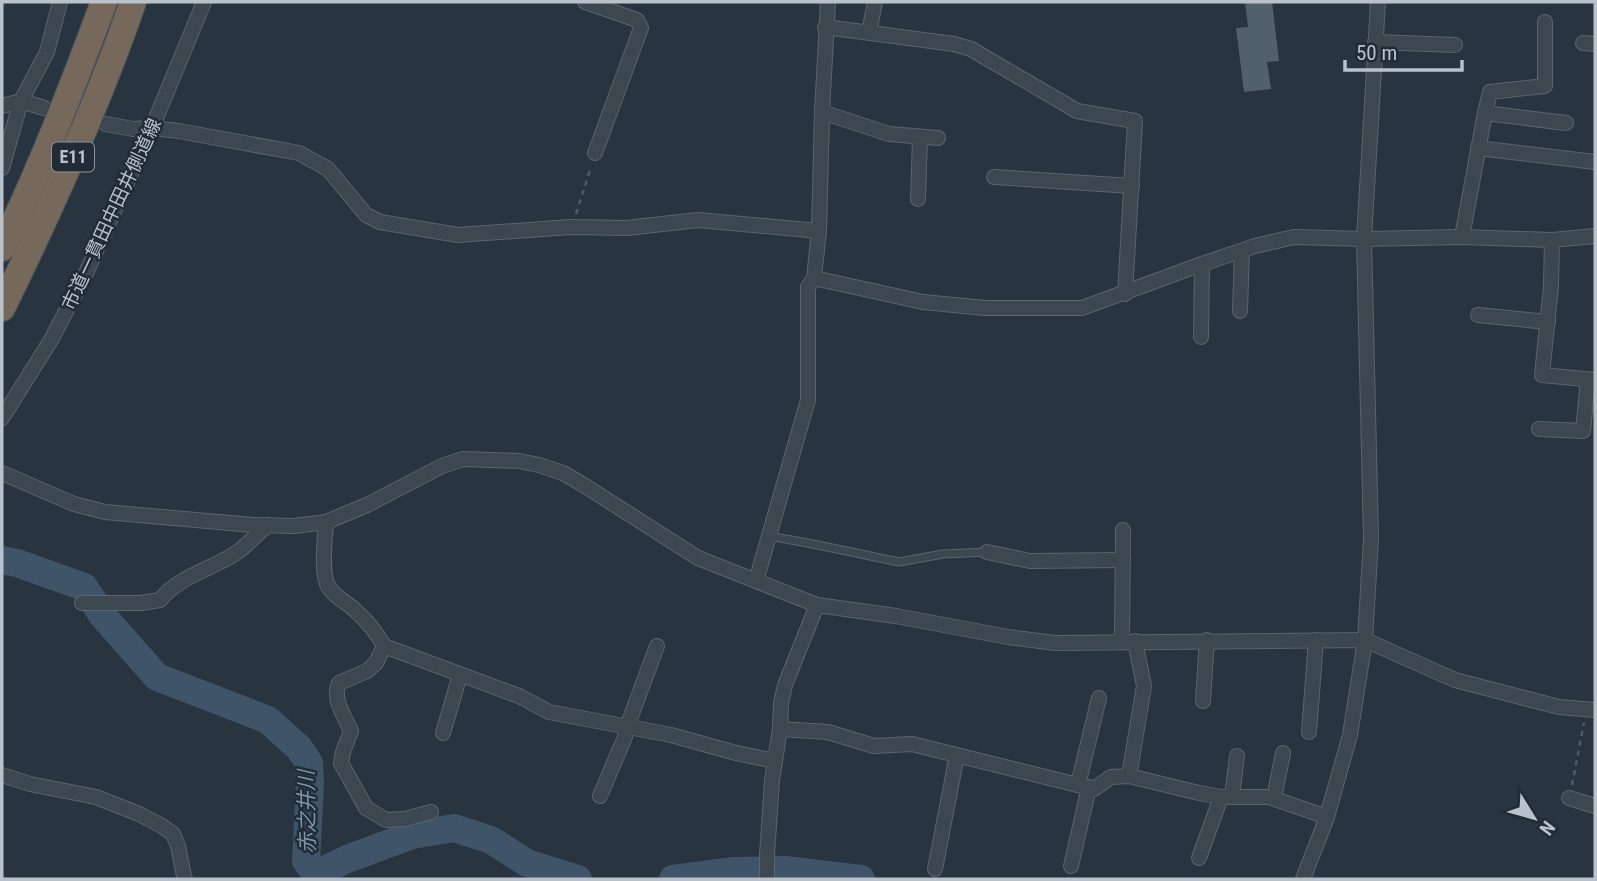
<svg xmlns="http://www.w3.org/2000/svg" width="1597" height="881" font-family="'Roboto Condensed','Noto Sans JP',sans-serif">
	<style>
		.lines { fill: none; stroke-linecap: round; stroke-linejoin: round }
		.river { stroke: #3f5468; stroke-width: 28 }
		.building { fill: #52606b }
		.service-casing { stroke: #5a656e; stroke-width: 9 }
		.minor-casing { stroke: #5a656e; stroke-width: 16 }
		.motorway-casing { stroke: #47525b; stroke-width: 28 }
		.path { stroke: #4a5f60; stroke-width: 2.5; stroke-dasharray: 5 5; stroke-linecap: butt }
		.service { stroke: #3c4750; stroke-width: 7 }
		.minor { stroke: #3c4750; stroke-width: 14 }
		.motorway { stroke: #76685a; stroke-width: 26 }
		.labels { text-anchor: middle; stroke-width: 5; stroke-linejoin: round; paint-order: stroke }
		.shield { fill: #212c36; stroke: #8b959e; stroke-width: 2 }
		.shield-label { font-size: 18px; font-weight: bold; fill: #b9c2cb }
		.street-label { font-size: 19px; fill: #b9c2cb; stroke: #212c36 }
		.water-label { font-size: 21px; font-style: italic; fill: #7c95ab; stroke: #212c36 }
	</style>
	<rect width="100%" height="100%" fill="#283540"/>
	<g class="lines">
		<!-- river -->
		<g class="river">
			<path d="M 2,560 L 17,563 L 84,587 L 103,616 L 157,677 L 268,720 L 299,748 L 309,763 L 310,783 L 306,861 L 316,874 L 347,859 L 412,835 L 454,828 L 491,840 L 527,863 L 578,879"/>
			<path d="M 673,879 L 734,871 L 785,870 L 861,879"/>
		</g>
	</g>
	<!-- building -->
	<path class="building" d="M 1245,2 L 1272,2 L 1279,61 L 1267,62 L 1271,89 L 1244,92 L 1236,28 L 1248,27 Z"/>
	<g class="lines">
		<!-- service casing -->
		<g class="service-casing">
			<path id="service" d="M 769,536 L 813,544 L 899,562 L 943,554 L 987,552"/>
		</g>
		<!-- minor casing -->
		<g class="minor-casing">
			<g id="minor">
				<path d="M 585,2 L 637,20 L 641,28 L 595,153"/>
				<path d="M 825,27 L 954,44 L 971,49 L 1077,111 L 1135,121 L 1125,294"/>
				<path d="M 869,32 L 875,2"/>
				<path d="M 1375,42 L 1455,45"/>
				<path d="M 1583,43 L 1595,44"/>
				<path d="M 2,106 L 21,101 L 44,108"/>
				<path d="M 822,112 L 889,134 L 938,138"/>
				<path d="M 1485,113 L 1490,92 L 1545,86 L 1545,22"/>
				<path d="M 106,124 L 133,129 L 152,128 L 179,131 L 299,153 L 328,169 L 366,215 L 380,222 L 458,235 L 571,227 L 627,228 L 698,220 L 819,231 L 814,278 L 808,287 L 808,400 L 756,581"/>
				<path d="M 1478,148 L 1595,162"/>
				<path d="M 2,168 L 21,101 L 47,52 L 60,2"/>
				<path d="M 994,177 L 1132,186"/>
				<path d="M 918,199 L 920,138"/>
				<path d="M 819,231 L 822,112 L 828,2"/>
				<path d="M 1462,237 L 1485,113 L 1566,123"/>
				<path d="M 1552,240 L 1551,286 L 1542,375 L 1595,380"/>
				<path d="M 814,278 L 923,302 L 985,308 L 1082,308 L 1202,264 L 1255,246 L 1294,237 L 1364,239 L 1462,237 L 1552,240 L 1595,236"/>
				<path d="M 1240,311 L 1242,251"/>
				<path d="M 1478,315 L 1548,322"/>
				<path d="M 1201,337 L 1202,264"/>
				<path d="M 2,418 L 51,340 L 86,273 L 152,128 L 204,2"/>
				<path d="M 1539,429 L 1583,431 L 1588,380"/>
				<path d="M 2,473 L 74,504 L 105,512 L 253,525 L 294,526 L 326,522 L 367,505 L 442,466 L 463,459 L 519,461 L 539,465 L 563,473 L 582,484 L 698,558 L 817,605 L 896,616 L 1008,637 L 1055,643 L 1365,640 L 1455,680 L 1559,707 L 1595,710"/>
				<path d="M 326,522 C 325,539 321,568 327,584 C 332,596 347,602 356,611 C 367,621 377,633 384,646 L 519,696 L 549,712 L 671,735 L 736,753 L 775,761"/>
				<path d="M 987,552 L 1030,561 L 1123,560"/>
				<path d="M 82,603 L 141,603 L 160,600 C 180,575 214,569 239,551 C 249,543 258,533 268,525"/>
				<path d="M 1122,641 L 1123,530"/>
				<path d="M 384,646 L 376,663 L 367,671 L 339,683 C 332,699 344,715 351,731 L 343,752 L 341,763 L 366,808 L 386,820 L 405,819 L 431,812"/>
				<path d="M 1203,701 L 1207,640"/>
				<path d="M 780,729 L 828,732 L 874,746 L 912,744 L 1094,789 L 1111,777 L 1129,776 L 1199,793 L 1221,797 L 1269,797 L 1327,817"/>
				<path d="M 1309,732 L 1316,640"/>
				<path d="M 443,733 L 460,675"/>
				<path d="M 2,775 L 30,784 L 96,797 L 139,814 L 162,826 L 173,834 L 178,846 L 184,876 L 185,879"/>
				<path d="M 1129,776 L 1144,686 L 1135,641"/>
				<path d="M 1078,785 L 1099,698"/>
				<path d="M 600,796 L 625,737 L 627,727 L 657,646"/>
				<path d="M 1232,797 L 1237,756"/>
				<path d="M 1274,798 L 1283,753"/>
				<path d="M 1569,798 L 1595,806"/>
				<path d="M 1199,858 L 1221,797"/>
				<path d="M 1071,866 L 1089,787"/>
				<path d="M 935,869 L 957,755"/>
				<path d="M 767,879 L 767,855 L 772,780 L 780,729 L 781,703 L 785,685 L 817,605"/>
				<path d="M 1303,879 L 1327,817 L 1350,735 L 1365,640 L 1371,539 L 1364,239 L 1378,2"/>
			</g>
		</g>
		<!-- motorway casing -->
		<g class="motorway-casing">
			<g id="motorway">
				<path d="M 2,248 C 41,169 73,85 104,2"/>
				<path d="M 2,308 C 51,208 97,107 133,2"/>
			</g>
		</g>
		<!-- path -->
		<g class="path">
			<path d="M 576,214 L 591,167"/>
			<path d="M 1572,785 L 1584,723"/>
		</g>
		<!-- service -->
		<use href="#service" class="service"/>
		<!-- minor -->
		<use href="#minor" class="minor"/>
		<!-- motorway -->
		<use href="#motorway" class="motorway"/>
	</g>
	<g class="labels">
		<!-- shield labels -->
		<rect class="shield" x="52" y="142.5" width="42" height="29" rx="5"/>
		<g class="shield-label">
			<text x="73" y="163">E11</text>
		</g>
		<!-- street labels -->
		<g class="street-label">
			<text transform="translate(111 214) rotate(-65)" y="7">市道一貫田中田井側道線</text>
		</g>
		<!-- water labels -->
		<g class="water-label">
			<text transform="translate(307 812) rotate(-91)" y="7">赤之井川</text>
		</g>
	</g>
	<!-- border -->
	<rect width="1597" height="881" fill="none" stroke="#b9c2cb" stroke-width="7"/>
	<!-- north arrow -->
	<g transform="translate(1534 818) rotate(127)" stroke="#212c36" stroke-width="5" paint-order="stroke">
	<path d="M0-5L12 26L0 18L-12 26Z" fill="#b9c2cb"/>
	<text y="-10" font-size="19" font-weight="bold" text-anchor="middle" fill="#b9c2cb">N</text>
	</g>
	<!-- scale -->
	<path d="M1345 60v10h117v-10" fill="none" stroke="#b9c2cb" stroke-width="3.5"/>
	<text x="1356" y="60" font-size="21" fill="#b9c2cb" stroke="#212c36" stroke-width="5" paint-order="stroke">50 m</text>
</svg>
